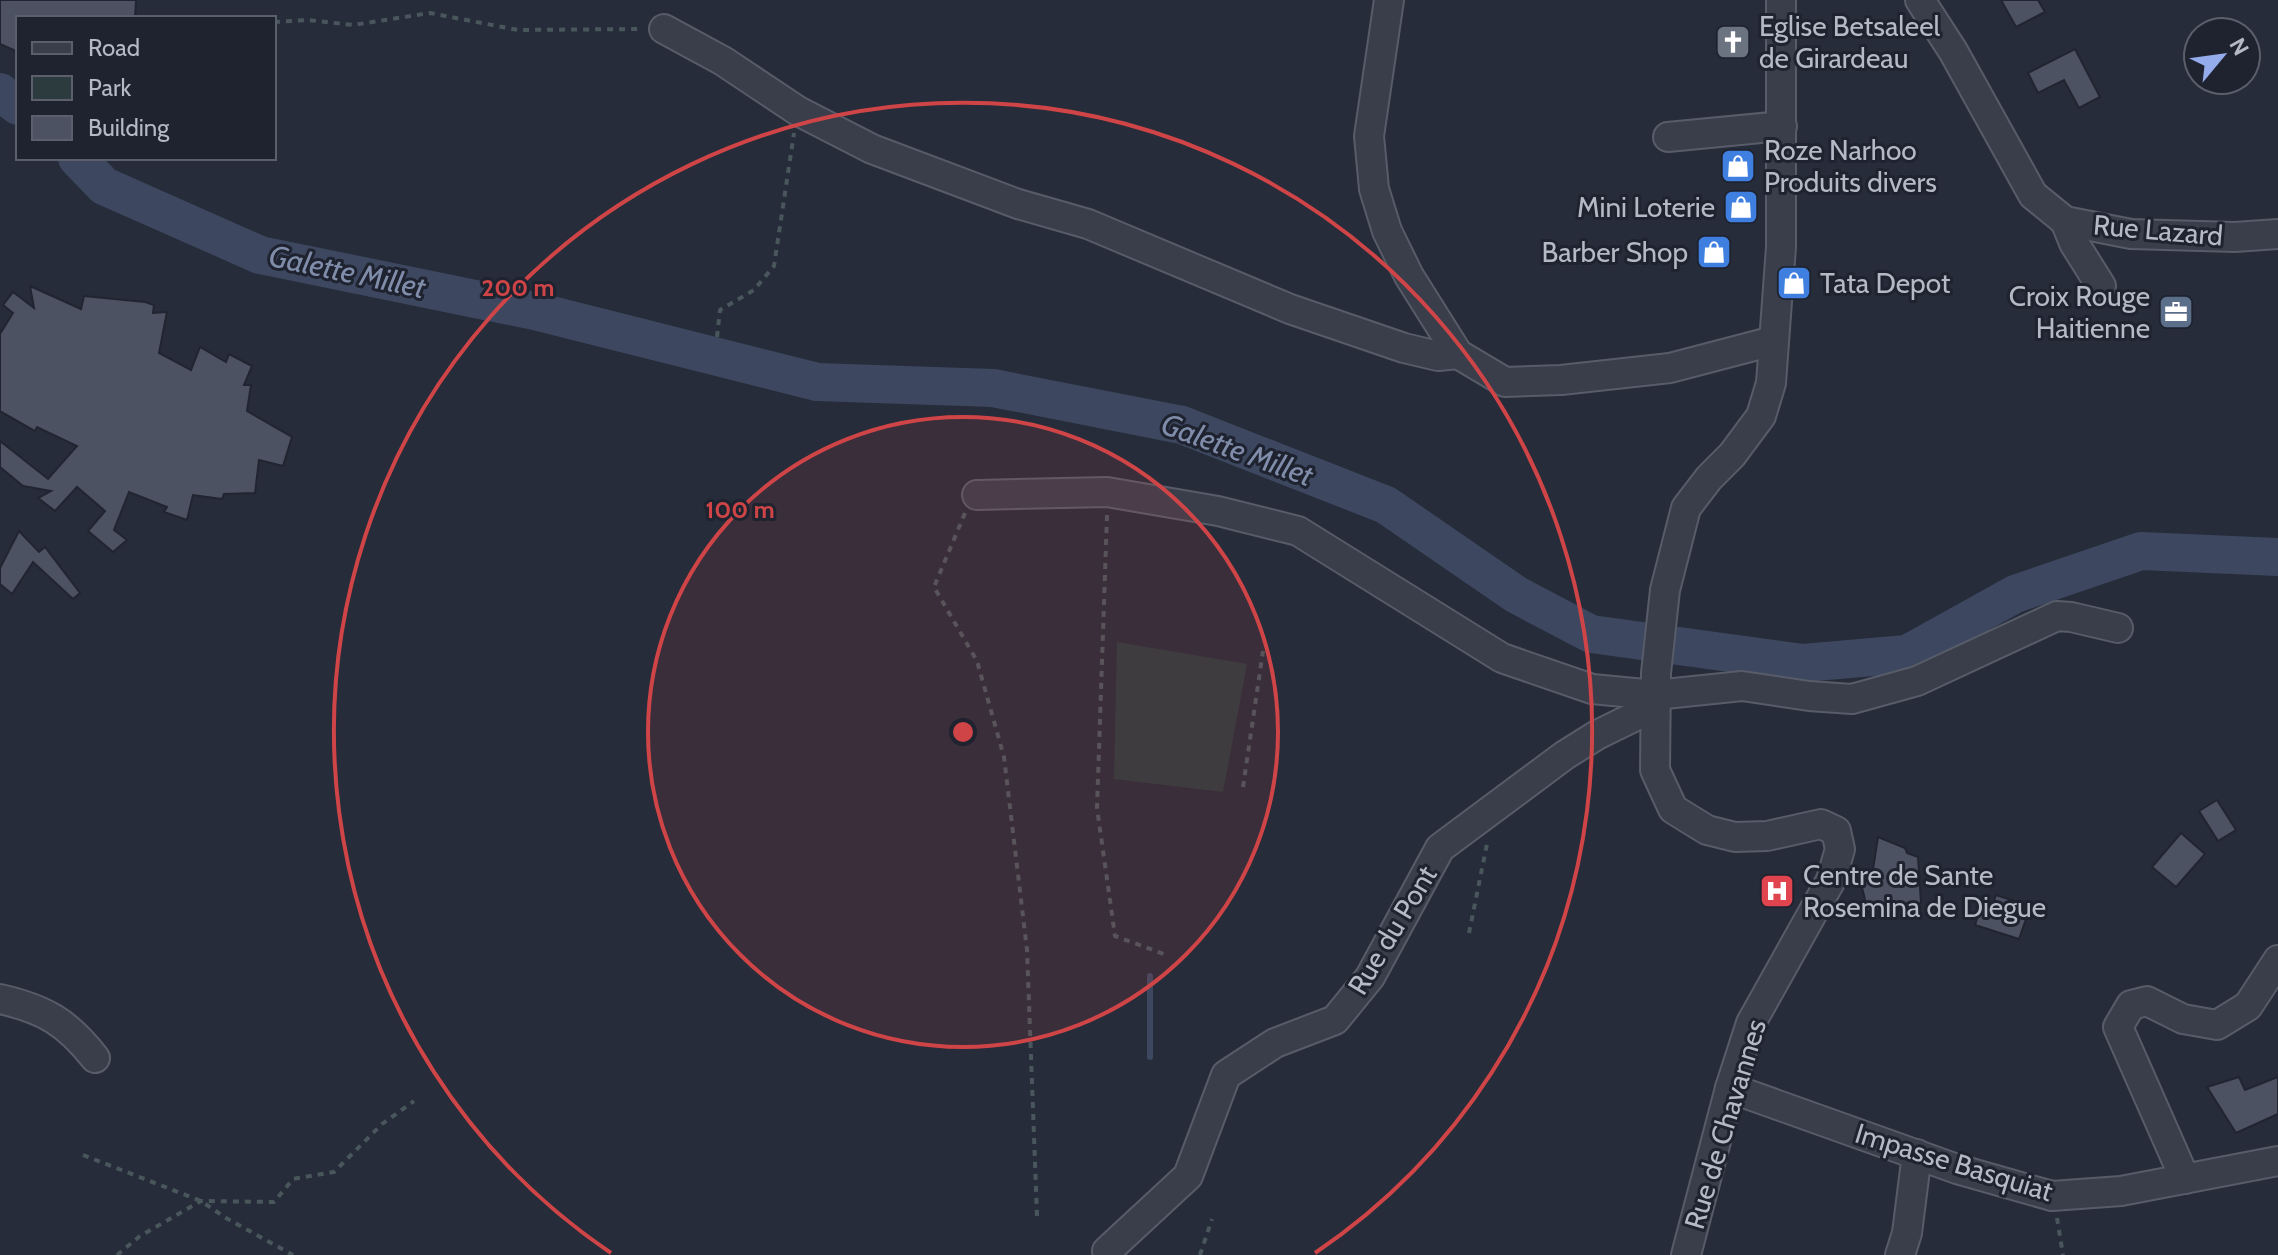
<svg xmlns="http://www.w3.org/2000/svg" width="2278" height="1255" font-family="Cabin,sans-serif">
	<style>
		.green { fill: #2c3c3e }
		.lines { fill: none; stroke-linecap: round; stroke-linejoin: round }
		.stream { stroke: #3d4860; stroke-width: 6 }
		.river { stroke: #3d4860; stroke-width: 38 }
		.building { fill: #4c5262; stroke: #202531; stroke-width: 2 }
		.minor-casing { stroke: #575c68; stroke-width: 32 }
		.path { stroke: #49575c; stroke-width: 4; stroke-dasharray: 6 6; stroke-linecap: butt }
		.minor { stroke: #393e4a; stroke-width: 28 }
		.ring { fill: none; stroke: #cf4547; stroke-width: 4 }
		.labels { text-anchor: middle; stroke-width: 6; stroke-linejoin: round; paint-order: stroke }
		.poi-label { font-size: 28px; fill: #b5b9c5; stroke: #1e232f; text-anchor: start }
		.street-label { font-size: 28px; fill: #b5b9c5; stroke: #1e232f }
		.water-label { font-size: 30px; font-style: italic; fill: #808daa; stroke: #1e232f }
		.centre { fill: #cf4547; stroke: #1e232f; stroke-width: 4 }
		.ring-label { font-size: 24px; text-anchor: middle; font-weight: bold; fill: #cf4547; stroke: #1e232f; stroke-width: 6; stroke-linejoin: round; paint-order: stroke }
	</style>
	<rect width="100%" height="100%" fill="#262c39"/>
	<!-- green -->
	<path class="green" d="M 1117,642 L 1247,664 L 1223,792 L 1114,779 Z"/>
	<g class="lines">
		<!-- stream -->
		<path class="stream" d="M 1150,976 L 1150,1057"/>
		<!-- river -->
		<g class="river">
			<path d="M 0,92 L 18,106"/>
			<path d="M 77,158 L 104,186 L 260,255 L 539,312 L 817,382 L 993,388 L 1182,425 L 1386,505 L 1517,595 L 1591,634 L 1803,663 L 1907,654 L 2015,594 L 2141,551 L 2278,557"/>
		</g>
	</g>
	<!-- building -->
	<g class="building">
		<path d="M 0,0 L 136,0 L 135,18 L 18,18 L 18,52 L 0,44 Z"/>
		<path d="M 2001,0 L 2038,0 L 2045,12 L 2016,27 Z"/>
		<path d="M 2075,49 L 2100,97 L 2079,108 L 2064,80 L 2038,93 L 2028,73 Z"/>
		<path d="M 30,286 L 81,309 L 84,296 L 145,302 L 154,305 L 153,313 L 167,312 L 159,353 L 191,370 L 200,347 L 226,362 L 229,354 L 252,366 L 244,385 L 251,385 L 247,411 L 292,437 L 283,466 L 259,460 L 255,493 L 224,494 L 222,499 L 193,495 L 187,520 L 164,512 L 167,507 L 129,492 L 114,530 L 127,540 L 113,552 L 88,531 L 105,511 L 77,487 L 55,511 L 38,498 L 51,491 L 23,486 L 0,467 L 0,441 L 48,479 L 77,446 L 37,427 L 35,431 L 0,411 L 0,334 L 13,313 L 3,305 L 13,292 L 34,308 Z"/>
		<path d="M 19,531 L 39,552 L 45,547 L 80,593 L 73,599 L 33,562 L 12,594 L 0,584 L 0,568 Z"/>
		<path d="M 2217,800 L 2236,830 L 2218,841 L 2199,811 Z"/>
		<path d="M 2181,833 L 2205,854 L 2176,887 L 2152,867 Z"/>
		<path d="M 1878,837 L 1905,848 L 1907,853 L 1918,857 L 1921,903 L 1868,912 L 1860,879 L 1872,876 Z"/>
		<path d="M 1996,895 L 2024,904 L 2020,917 L 2026,919 L 2019,939 L 1975,925 L 1980,909 L 1990,912 Z"/>
		<path d="M 2239,1077 L 2245,1090 L 2278,1077 L 2278,1114 L 2236,1133 L 2207,1087 Z"/>
	</g>
	<g class="lines">
		<!-- minor casing -->
		<g class="minor-casing">
			<g id="minor">
				<path d="M 1389,0 L 1369,136 L 1374,189 L 1387,231 L 1409,276 L 1458,354 L 1505,382 L 1561,380 L 1670,368 L 1773,341"/>
				<path d="M 1920,0 L 1953,51 L 2033,195 L 2065,221 L 2131,234 L 2235,237 L 2278,234"/>
				<path d="M 664,29 L 723,61 L 798,111 L 872,149 L 1018,204 L 1088,224 L 1290,309 L 1404,348 L 1438,356 L 1458,354"/>
				<path d="M 1668,137 L 1782,126"/>
				<path d="M 2065,221 L 2074,243 L 2101,286"/>
				<path d="M 977,495 L 1107,492 L 1218,511 L 1298,531 L 1502,658 L 1592,689 L 1655,695 L 1742,686 L 1809,696 L 1852,699 L 1917,681 L 2057,616 L 2071,617 L 2118,628"/>
				<path d="M 0,999 C 44,1009 67,1022 95,1058"/>
				<path d="M 1730,1088 L 1957,1169 L 2052,1196 L 2121,1191 L 2278,1161"/>
				<path d="M 2185,1179 L 2118,1027 L 2131,1005 L 2147,1001 L 2183,1019 L 2217,1025 L 2248,1006 L 2278,960"/>
				<path d="M 1107,1251 L 1188,1176 L 1226,1075 L 1275,1043 L 1335,1020 L 1370,977 L 1440,848 L 1565,755 L 1597,735 L 1654,707"/>
				<path d="M 1686,1255 L 1730,1088 L 1751,1023 L 1831,880 L 1840,849 L 1836,831 L 1821,824 L 1767,836 L 1735,837 L 1707,830 L 1673,809 L 1655,770 L 1656,673 L 1665,590 L 1686,508 L 1709,478 L 1732,455 L 1761,416 L 1771,383 L 1781,247 L 1781,0"/>
				<path d="M 1900,1255 L 1907,1233 L 1917,1154"/>
			</g>
		</g>
		<!-- path -->
		<g class="path">
			<path d="M 274,22 L 308,20 L 353,25 L 430,13 L 518,30 L 641,29"/>
			<path d="M 717,337 L 720,310 L 754,290 L 774,266 L 794,133"/>
			<path d="M 965,513 L 934,587 L 977,661 L 1004,757 L 1027,950 L 1037,1216"/>
			<path d="M 1107,515 L 1097,808 L 1115,936 L 1169,956"/>
			<path d="M 1243,787 L 1263,651"/>
			<path d="M 1469,933 L 1487,844"/>
			<path d="M 83,1155 L 201,1201 L 226,1218 L 293,1255"/>
			<path d="M 2057,1218 L 2063,1255"/>
			<path d="M 117,1255 L 140,1236 L 201,1201 L 274,1202 L 293,1179 L 334,1172 L 382,1124 L 414,1101"/>
			<path d="M 1200,1255 L 1212,1219"/>
		</g>
		<!-- minor -->
		<use href="#minor" class="minor"/>
	</g>
	<!-- distance rings -->
	<circle cx="963" cy="732" r="315" fill="#cf4547" fill-opacity=".12"/>
	<g class="ring">
		<circle cx="963" cy="732" r="315"/>
		<path d="M611 1253A629 629 0 1 1 1315 1253"/>
	</g>
	<!-- icons -->
	<defs>
		<g id="church-square" transform="scale(1.8)"><rect x="-9" y="-9" width="18" height="18" rx="4" fill="#6b7280" stroke="#1e232f"/><path d="M-1.2-6h2.4v3.5h3.3v2.4h-3.3V6h-2.4V-.1h-3.3v-2.4h3.3Z" fill="#fff"/></g>
		<g id="shop-square" transform="scale(1.8)"><rect x="-9" y="-9" width="18" height="18" rx="4" fill="#3f7fe0" stroke="#1e232f"/><path d="M-5-2.5h2.3a2.7 3.5 0 0 1 5.4 0H5L5.5 6h-11ZM-1.5-2.5h3a1.5 2.3 0 0 0-3 0Z" fill="#fff"/></g>
		<g id="office-square" transform="scale(1.8)"><rect x="-9" y="-9" width="18" height="18" rx="4" fill="#5c6f8a" stroke="#1e232f"/><path d="M-6-3h4V-5.5h4V-3h4V5H-6ZM-1-4.5V-3h2v-1.5ZM-6 0V1H6V0Z" fill="#fff"/></g>
		<g id="hospital-square" transform="scale(1.8)"><rect x="-9" y="-9" width="18" height="18" rx="4" fill="#e0444e" stroke="#1e232f"/><path d="M-5-5h3v3.5h4V-5h3V5h-3V1.5h-4V5h-3Z" fill="#fff"/></g>
	</defs>
	<g fill-rule="evenodd">
		<use href="#church-square" x="1733" y="42"/>
		<use href="#shop-square" x="1738" y="166"/>
		<use href="#shop-square" x="1741" y="207"/>
		<use href="#shop-square" x="1714" y="252"/>
		<use href="#shop-square" x="1794" y="283"/>
		<use href="#office-square" x="2176" y="312"/>
		<use href="#hospital-square" x="1777" y="891"/>
	</g>
	<g class="labels">
		<!-- poi labels -->
		<g class="poi-label">
			<text x="1759" y="36">Eglise Betsaleel<tspan x="1759" dy="32">de Girardeau</tspan></text>
			<text x="1764" y="160">Roze Narhoo<tspan x="1764" dy="32">Produits divers</tspan></text>
			<text x="1715" y="217" text-anchor="end">Mini Loterie</text>
			<text x="1688" y="262" text-anchor="end">Barber Shop</text>
			<text x="1820" y="293">Tata Depot</text>
			<text x="2150" y="306" text-anchor="end">Croix Rouge<tspan x="2150" dy="32">Haitienne</tspan></text>
			<text x="1803" y="885">Centre de Sante<tspan x="1803" dy="32">Rosemina de Diegue</tspan></text>
		</g>
		<!-- street labels -->
		<g class="street-label">
			<text transform="translate(2158 230) rotate(5)" y="10">Rue Lazard</text>
			<text transform="translate(1392 930) rotate(-59)" y="10">Rue du Pont</text>
			<text transform="translate(1725 1124) rotate(-73)" y="10">Rue de Chavannes</text>
			<text transform="translate(1954 1162) rotate(17)" y="10">Impasse Basquiat</text>
		</g>
		<!-- water labels -->
		<g class="water-label">
			<text transform="translate(347 272) rotate(12)" y="10">Galette Millet</text>
			<text transform="translate(1237 450) rotate(20)" y="10">Galette Millet</text>
		</g>
	</g>
	<circle cx="963" cy="732" r="12" class="centre"/>
	<g class="ring-label">
		<text x="518" y="296">200 m</text>
		<text x="740" y="518">100 m</text>
	</g>
	<!-- legend -->
	<rect x="16" y="16" width="260" height="144" fill="#1e232f" stroke="#5a5f6b" stroke-width="2"/>
	<rect x="32" y="42" width="40" height="12" fill="#393e4a" stroke="#5a5f6b" stroke-width="2"/>
	<text x="88" y="56" font-size="24" fill="#b5b9c5">Road</text>
	<rect x="32" y="76" width="40" height="24" fill="#2c3c3e" stroke="#5a5f6b" stroke-width="2"/>
	<text x="88" y="96" font-size="24" fill="#b5b9c5">Park</text>
	<rect x="32" y="116" width="40" height="24" fill="#4c5262" stroke="#5a5f6b" stroke-width="2"/>
	<text x="88" y="136" font-size="24" fill="#b5b9c5">Building</text>
	<!-- north arrow -->
	<g transform="translate(2222 56) rotate(61)"><circle r="38" fill="#1e232f" stroke="#5a5f6b" stroke-width="2"/>
	<path d="M0-6L14 30L0 20L-14 30Z" fill="#94aceb"/>
	<text y="-12" font-size="22" font-weight="bold" text-anchor="middle" fill="#b5b9c5">N</text>
	</g>
</svg>
